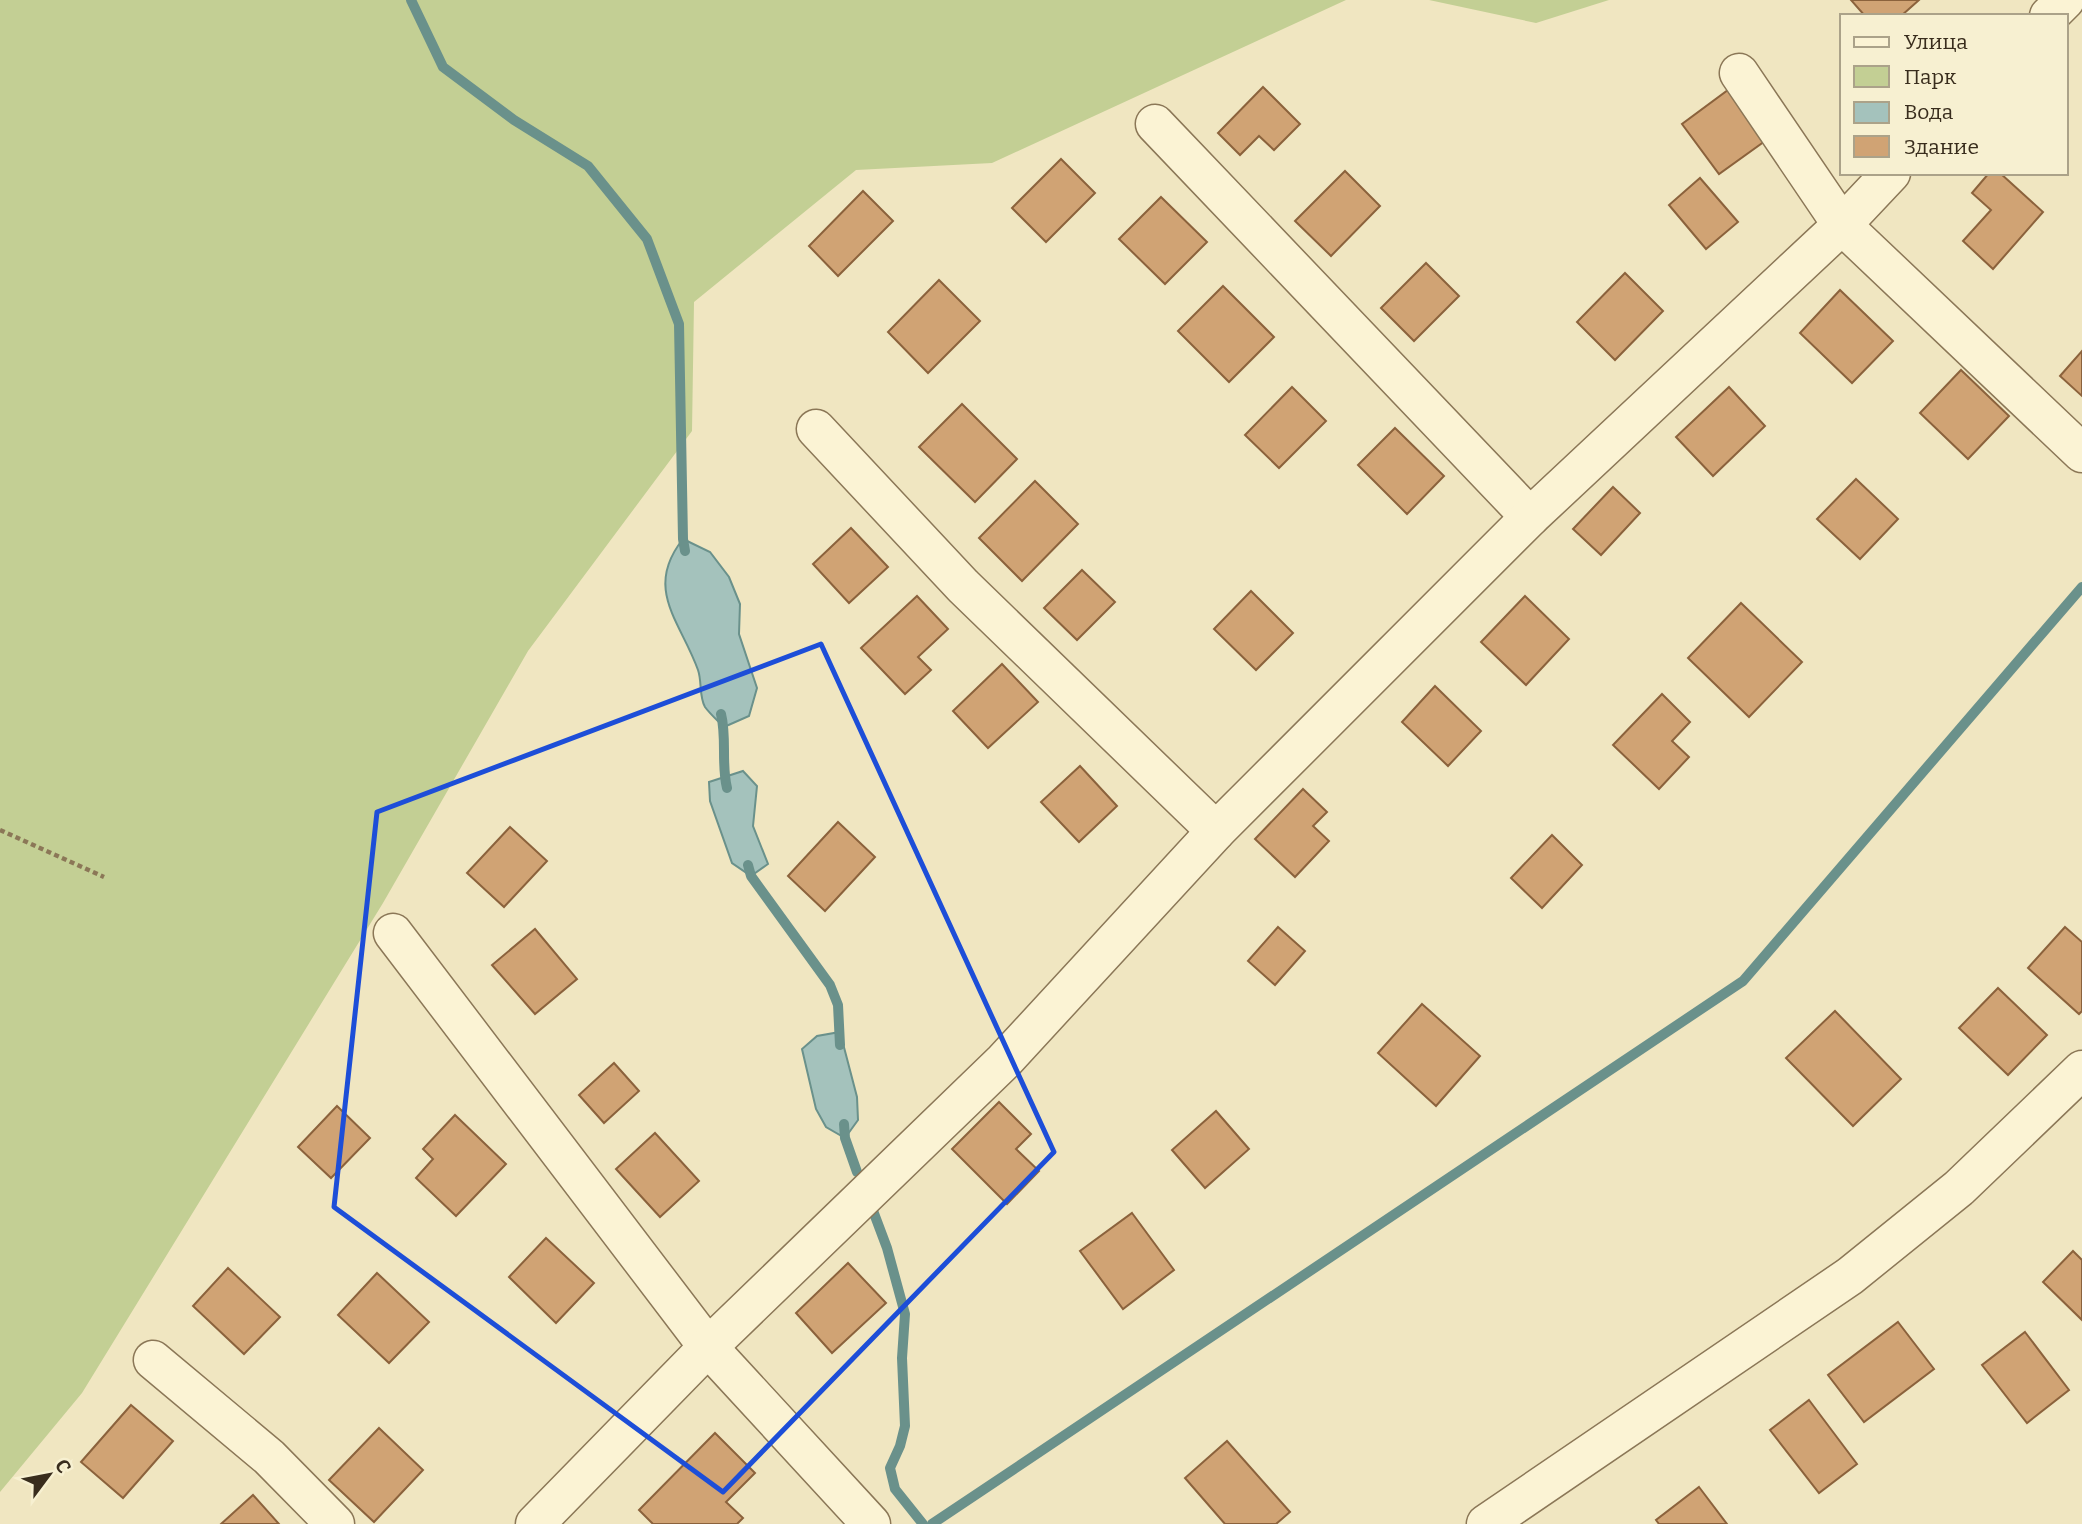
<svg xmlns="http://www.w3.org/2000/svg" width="2082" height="1524" font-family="Bitter,serif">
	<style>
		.green { fill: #c3cf94 }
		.water { fill: #a4c2bc; stroke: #6a918b; stroke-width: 2 }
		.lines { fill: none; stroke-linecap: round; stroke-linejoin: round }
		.stream { stroke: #6a918b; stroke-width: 10 }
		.building { fill: #d0a374; stroke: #8b623c; stroke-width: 2 }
		.minor-casing { stroke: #8b7757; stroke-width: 41 }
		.path { stroke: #8b7757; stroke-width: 4.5; stroke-dasharray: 5 3.5; stroke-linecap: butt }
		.minor { stroke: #fbf3d4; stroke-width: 38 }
		.marked { fill: none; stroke: #1d4ed8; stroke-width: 5; stroke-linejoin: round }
	</style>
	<rect width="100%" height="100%" fill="#f0e6c1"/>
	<!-- green -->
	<g class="green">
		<path d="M 0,0 L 1346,0 L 992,163 L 856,170 L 694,302 L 692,431 L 528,651 L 383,903 L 82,1393 L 0,1492 Z"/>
		<path d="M 1429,0 L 1609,0 L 1536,23 Z"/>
	</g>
	<!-- water -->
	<g class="water">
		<path d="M 683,539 L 710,552 L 729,577 L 740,604 L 739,634 L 757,688 L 749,716 L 724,727 C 718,721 710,714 705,707 C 699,697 702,681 698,670 C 681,622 643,589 683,539 Z"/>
		<path d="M 743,771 L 757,786 L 753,826 L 768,864 L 751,876 L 732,863 L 710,801 L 709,782 Z"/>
		<path d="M 840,1032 L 857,1097 L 858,1120 L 845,1138 L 826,1127 L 816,1109 L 802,1049 L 817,1036 Z"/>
	</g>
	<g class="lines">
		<!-- stream -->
		<g class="stream">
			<path d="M 411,0 L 443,67 L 514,120 L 588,166 L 647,239 L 679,324 L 683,539 L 685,551"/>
			<path d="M 721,714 C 727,738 721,764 727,788"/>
			<path d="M 748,865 L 751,876 L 830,985 L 838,1005 L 840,1045"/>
			<path d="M 844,1124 L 845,1138 L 857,1172"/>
			<path d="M 872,1208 L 887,1248 L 905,1314 L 902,1358 L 905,1426 L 900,1446 L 890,1468 L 895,1489 L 923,1524"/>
			<path d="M 932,1524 L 1743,981 L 2082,587"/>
		</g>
	</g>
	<!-- building -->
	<g class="building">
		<path d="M 1851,0 L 1919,0 L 1901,16 L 1865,16 Z"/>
		<path d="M 1263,87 L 1300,124 L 1274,150 L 1259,136 L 1240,155 L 1218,133 Z"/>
		<path d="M 1728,90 L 1765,141 L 1719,174 L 1682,124 Z"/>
		<path d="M 1061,159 L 1095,193 L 1046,242 L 1012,208 Z"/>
		<path d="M 1345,171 L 1380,206 L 1331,256 L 1295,221 Z"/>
		<path d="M 1989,173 L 2000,173 L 2043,212 L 1993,269 L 1963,241 L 1991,210 L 1972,193 Z"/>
		<path d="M 1700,178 L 1738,222 L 1706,249 L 1669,205 Z"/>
		<path d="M 863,191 L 893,221 L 838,276 L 809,246 Z"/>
		<path d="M 1161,197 L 1207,242 L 1165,284 L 1119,239 Z"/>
		<path d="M 1426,263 L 1459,296 L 1414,341 L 1381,308 Z"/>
		<path d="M 1625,273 L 1663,311 L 1615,360 L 1577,322 Z"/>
		<path d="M 939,280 L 980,321 L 928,373 L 888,332 Z"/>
		<path d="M 1223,286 L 1274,337 L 1229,382 L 1178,331 Z"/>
		<path d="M 1840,290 L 1893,341 L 1852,383 L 1800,333 Z"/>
		<path d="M 2082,351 L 2082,396 L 2060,376 Z"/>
		<path d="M 1961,370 L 2009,416 L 1968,459 L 1920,413 Z"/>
		<path d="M 1292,387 L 1326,421 L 1279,468 L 1245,435 Z"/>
		<path d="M 1729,387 L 1765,426 L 1713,476 L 1676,437 Z"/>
		<path d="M 962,404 L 1017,459 L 975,502 L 919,447 Z"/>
		<path d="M 1395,428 L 1444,476 L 1407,514 L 1358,465 Z"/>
		<path d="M 1856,479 L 1898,519 L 1860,559 L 1817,519 Z"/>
		<path d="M 1035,481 L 1078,524 L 1022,581 L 979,538 Z"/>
		<path d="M 1613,487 L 1640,513 L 1601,555 L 1573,529 Z"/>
		<path d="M 851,528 L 888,567 L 849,603 L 813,564 Z"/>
		<path d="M 1082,570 L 1115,602 L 1077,640 L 1044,608 Z"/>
		<path d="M 1251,591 L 1293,633 L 1256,670 L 1214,629 Z"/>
		<path d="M 917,596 L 948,629 L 918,657 L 931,670 L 905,694 L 861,648 Z"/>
		<path d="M 1525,596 L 1569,639 L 1526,685 L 1481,642 Z"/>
		<path d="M 1741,603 L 1802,662 L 1749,717 L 1688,658 Z"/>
		<path d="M 1002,664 L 1038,702 L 988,748 L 953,711 Z"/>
		<path d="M 1435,686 L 1481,731 L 1448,766 L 1402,722 Z"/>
		<path d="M 1662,694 L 1690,722 L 1672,741 L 1689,757 L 1659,789 L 1613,745 Z"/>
		<path d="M 1080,766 L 1117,806 L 1079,842 L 1041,802 Z"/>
		<path d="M 1303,789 L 1327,812 L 1313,826 L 1329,841 L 1295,877 L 1255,839 Z"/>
		<path d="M 838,822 L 875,857 L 825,911 L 788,876 Z"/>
		<path d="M 510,827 L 547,861 L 504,907 L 467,873 Z"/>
		<path d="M 1552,835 L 1582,865 L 1542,908 L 1511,878 Z"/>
		<path d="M 1278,927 L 1305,951 L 1275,985 L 1248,961 Z"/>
		<path d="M 2065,927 L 2082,942 L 2082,1011 L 2079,1014 L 2028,968 Z"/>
		<path d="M 535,929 L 577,979 L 535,1014 L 492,965 Z"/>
		<path d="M 1998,988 L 2047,1035 L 2008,1075 L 1959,1028 Z"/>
		<path d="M 1422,1004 L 1480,1056 L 1436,1106 L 1378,1053 Z"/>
		<path d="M 1835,1011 L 1901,1079 L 1853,1126 L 1786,1058 Z"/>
		<path d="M 614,1063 L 639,1091 L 604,1123 L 579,1095 Z"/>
		<path d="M 999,1102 L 1031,1134 L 1016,1149 L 1039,1171 L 1007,1204 L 952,1149 Z"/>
		<path d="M 337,1106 L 370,1138 L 331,1178 L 298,1147 Z"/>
		<path d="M 1216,1111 L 1249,1149 L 1205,1188 L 1172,1150 Z"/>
		<path d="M 455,1115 L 506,1164 L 456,1216 L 416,1178 L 433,1159 L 423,1149 Z"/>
		<path d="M 655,1133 L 699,1181 L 660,1217 L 616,1169 Z"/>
		<path d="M 1132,1213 L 1174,1270 L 1123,1309 L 1080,1251 Z"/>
		<path d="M 546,1238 L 594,1283 L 556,1323 L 509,1277 Z"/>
		<path d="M 2073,1251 L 2082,1260 L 2082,1320 L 2043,1282 Z"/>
		<path d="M 848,1263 L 886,1303 L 832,1353 L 796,1313 Z"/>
		<path d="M 228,1268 L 280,1317 L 244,1354 L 193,1306 Z"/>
		<path d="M 377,1273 L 429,1322 L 389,1363 L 338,1315 Z"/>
		<path d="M 1898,1322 L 1934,1369 L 1864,1422 L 1828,1375 Z"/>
		<path d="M 2025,1332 L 2069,1390 L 2027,1423 L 1982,1365 Z"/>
		<path d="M 1809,1400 L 1857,1464 L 1819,1493 L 1770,1430 Z"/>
		<path d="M 131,1405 L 173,1441 L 123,1498 L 81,1462 Z"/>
		<path d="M 379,1428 L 423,1470 L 374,1522 L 329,1480 Z"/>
		<path d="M 715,1433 L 755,1473 L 726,1502 L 743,1518 L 737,1524 L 653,1524 L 639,1510 Z"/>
		<path d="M 1227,1441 L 1290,1512 L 1276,1524 L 1225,1524 L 1185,1478 Z"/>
		<path d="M 1699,1487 L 1727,1524 L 1659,1524 L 1656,1520 Z"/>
		<path d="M 253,1495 L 279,1524 L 221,1524 Z"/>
	</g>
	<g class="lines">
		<!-- minor casing -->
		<g class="minor-casing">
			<g id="minor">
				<path d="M 2049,16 L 2065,0"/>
				<path d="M 1739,73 L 1842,225 L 2082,453"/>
				<path d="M 1155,124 L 1530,517"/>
				<path d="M 816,429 L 963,586 L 1216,831"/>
				<path d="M 393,933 L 708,1347 L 871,1524"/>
				<path d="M 153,1360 L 269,1457 L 335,1524"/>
				<path d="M 535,1524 L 708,1347 L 1004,1061 L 1216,831 L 1530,517 L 1842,225 L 1891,173"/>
				<path d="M 1486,1524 L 1850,1276 L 1959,1188 L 2082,1070"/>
			</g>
		</g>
		<!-- path -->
		<path class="path" d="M 0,830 L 104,877"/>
		<!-- minor -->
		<use href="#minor" class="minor"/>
	</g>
	<!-- marked area -->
	<path class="marked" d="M 821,644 L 1054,1152 L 723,1492 L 334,1207 L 377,812 Z"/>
	<!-- legend -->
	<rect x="1840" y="14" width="228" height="161" fill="#f7f0d1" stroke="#aba289" stroke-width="2"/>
	<rect x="1854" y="37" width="35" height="10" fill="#fbf3d4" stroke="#aba289" stroke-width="2"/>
	<text x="1904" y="49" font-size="21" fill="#392d1d">Улица</text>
	<rect x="1854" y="66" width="35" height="21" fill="#c3cf94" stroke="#aba289" stroke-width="2"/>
	<text x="1904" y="84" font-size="21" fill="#392d1d">Парк</text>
	<rect x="1854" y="102" width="35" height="21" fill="#a4c2bc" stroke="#aba289" stroke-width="2"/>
	<text x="1904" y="119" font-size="21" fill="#392d1d">Вода</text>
	<rect x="1854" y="136" width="35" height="21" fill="#d0a374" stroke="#aba289" stroke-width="2"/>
	<text x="1904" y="154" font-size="21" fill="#392d1d">Здание</text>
	<!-- north arrow -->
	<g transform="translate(49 1475) rotate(58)" stroke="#f7f0d1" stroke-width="5" paint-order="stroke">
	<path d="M0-5L12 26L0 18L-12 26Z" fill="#392d1d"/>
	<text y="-10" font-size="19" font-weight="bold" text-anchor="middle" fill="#392d1d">С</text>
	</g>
</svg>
